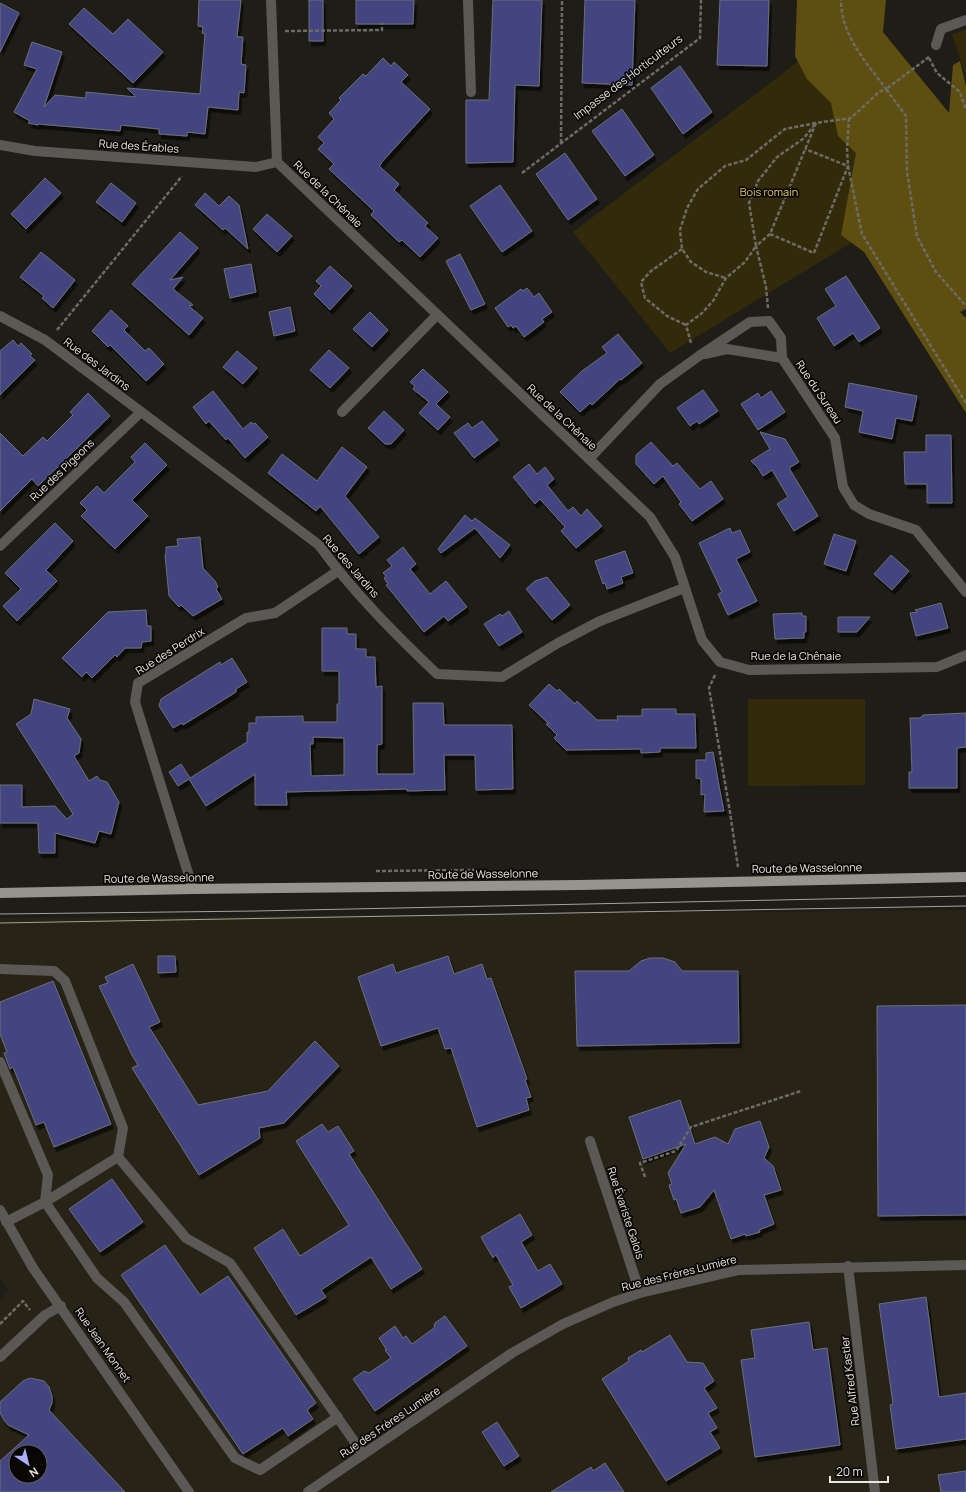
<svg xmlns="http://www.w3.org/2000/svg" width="966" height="1492" font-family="Manrope,sans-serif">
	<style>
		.built { fill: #272317; fill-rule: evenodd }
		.green { fill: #332a0a }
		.forest { fill: #5e4f11 }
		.building { fill: #424480; stroke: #6e6f77; fill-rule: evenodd; filter: url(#shadow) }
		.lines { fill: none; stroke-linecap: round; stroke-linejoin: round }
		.path { stroke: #6d6b66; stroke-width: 2.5; stroke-dasharray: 4 2; stroke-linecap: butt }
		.minor { stroke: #5a5955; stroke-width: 10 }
		.major { stroke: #96958d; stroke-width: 10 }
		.tram { stroke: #a4a29d; stroke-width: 1 }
		.labels { text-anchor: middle; stroke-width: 3.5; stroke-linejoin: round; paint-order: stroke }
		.street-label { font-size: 11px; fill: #e9e7e3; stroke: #080705 }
		.park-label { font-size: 11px; fill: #e6c95f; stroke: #080705 }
	</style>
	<defs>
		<filter id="shadow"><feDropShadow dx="2.5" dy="4.5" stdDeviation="0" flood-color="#0009"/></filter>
	</defs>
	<rect width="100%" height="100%" fill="#1f1d17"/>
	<!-- built -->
	<path class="built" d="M 966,910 L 966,1492 L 0,1492 L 0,1299 L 9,1291 L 0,1277 L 0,918 ZM 16,1452 L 40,1452 L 40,1476 L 16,1476 Z"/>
	<!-- green -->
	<g class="green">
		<path d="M 966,30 L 966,77 L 952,34 Z"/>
		<path d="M 815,49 L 868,119 L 851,243 L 670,353 L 573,232 Z"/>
		<path d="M 748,699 L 865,699 L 865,785 L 748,786 Z"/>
	</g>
	<!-- forest -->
	<path class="forest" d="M 797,0 L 886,0 L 883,32 L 949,113 L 953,65 L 960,61 L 966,86 L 966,309 L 960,312 L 966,318 L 966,413 L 864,252 L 841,235 L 856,153 L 838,136 L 831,103 L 807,79 L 795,56 Z"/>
	<!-- building -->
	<g class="building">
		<path d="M 199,0 L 241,0 L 237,37 L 243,37 L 241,64 L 246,65 L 244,93 L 239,92 L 238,110 L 208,107 L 205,134 L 187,132 L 187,136 L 159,134 L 159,129 L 121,125 L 120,131 L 38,124 L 38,125 L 28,123 L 30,121 L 14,112 L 37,69 L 24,65 L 32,42 L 62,52 L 44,107 L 55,95 L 86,98 L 86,92 L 136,97 L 127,88 L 200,94 L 205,34 L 202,33 L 203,27 L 198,26 Z"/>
		<rect x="309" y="0" width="14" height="41"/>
		<path d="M 356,0 L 414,0 L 413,24 L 356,24 Z"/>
		<path d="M 493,0 L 542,0 L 539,86 L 515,85 L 513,162 L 466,163 L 466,100 L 489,100 Z"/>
		<path d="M 585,0 L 635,0 L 632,85 L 582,83 Z"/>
		<path d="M 720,0 L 769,0 L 767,66 L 717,65 Z"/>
		<path d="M 0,3 L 19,13 L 0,52 Z"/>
		<path d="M 84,8 L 113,34 L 128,19 L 163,52 L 133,83 L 69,24 Z"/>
		<path d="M 383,58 L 391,66 L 394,62 L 408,75 L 401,82 L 430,109 L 381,163 L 382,163 L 379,166 L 399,184 L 394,190 L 428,223 L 425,226 L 438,238 L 420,257 L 402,240 L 399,242 L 371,215 L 374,211 L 329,169 L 334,164 L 318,149 L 324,143 L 318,137 L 334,119 L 329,113 L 341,100 L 339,98 L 363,74 L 366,76 Z"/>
		<path d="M 680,66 L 712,112 L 683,134 L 651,88 Z"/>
		<path d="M 622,109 L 654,155 L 625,176 L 592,131 Z"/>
		<path d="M 565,153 L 597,199 L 568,220 L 536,174 Z"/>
		<path d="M 45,178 L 61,193 L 26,229 L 11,214 Z"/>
		<path d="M 111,183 L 136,203 L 122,222 L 96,202 Z"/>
		<path d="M 500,185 L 532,231 L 502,252 L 470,206 Z"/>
		<path d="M 205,193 L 219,206 L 229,196 L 239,205 L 248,249 L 225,228 L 223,230 L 195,205 Z"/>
		<path d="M 267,214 L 292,236 L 277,252 L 253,229 Z"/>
		<path d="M 180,232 L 198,248 L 170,280 L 183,277 L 173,289 L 193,305 L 189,306 L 203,318 L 189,335 L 132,284 Z"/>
		<path d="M 41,252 L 75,280 L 53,308 L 42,298 L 44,296 L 20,277 Z"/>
		<path d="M 460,254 L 485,304 L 471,310 L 446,261 Z"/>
		<path d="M 251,264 L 256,292 L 230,298 L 224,269 Z"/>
		<path d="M 330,266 L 352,286 L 330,310 L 314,294 L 321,286 L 316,281 Z"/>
		<path d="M 846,276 L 880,328 L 859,342 L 853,333 L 834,346 L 817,318 L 836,306 L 825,289 Z"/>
		<path d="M 527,288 L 534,297 L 539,293 L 552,312 L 542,319 L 544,322 L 524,337 L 516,326 L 513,328 L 511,325 L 508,327 L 495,308 L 521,289 L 523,291 Z"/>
		<path d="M 290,307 L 295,331 L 274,336 L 269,312 Z"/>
		<path d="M 111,310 L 128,326 L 124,330 L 145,351 L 149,348 L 164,364 L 146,381 L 110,345 L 108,347 L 92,331 Z"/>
		<path d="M 370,312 L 388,330 L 372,347 L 353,329 Z"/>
		<path d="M 618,334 L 642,363 L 621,380 L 620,379 L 592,405 L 590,403 L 580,412 L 560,392 L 582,371 L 607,353 L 602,347 Z"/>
		<path d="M 13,340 L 18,346 L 21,343 L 32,354 L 30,356 L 35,360 L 0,395 L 0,351 Z"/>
		<path d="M 329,350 L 349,368 L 330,388 L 310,370 Z"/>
		<path d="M 237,351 L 257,368 L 243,384 L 223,367 Z"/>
		<path d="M 423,369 L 448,392 L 436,404 L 450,417 L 438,430 L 419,413 L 429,402 L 413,389 L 415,386 L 410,382 Z"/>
		<path d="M 849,383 L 917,396 L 912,421 L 896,418 L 892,439 L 859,432 L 863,411 L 845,407 Z"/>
		<path d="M 703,390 L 718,411 L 699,424 L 697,421 L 690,426 L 677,408 Z"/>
		<path d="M 213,391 L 243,429 L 251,422 L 253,424 L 255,423 L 268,437 L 245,458 L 228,438 L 226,440 L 209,421 L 206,424 L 193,407 Z"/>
		<path d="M 771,391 L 785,412 L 758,430 L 741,404 L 758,393 L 761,398 Z"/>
		<path d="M 88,393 L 110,416 L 38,486 L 32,479 L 0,511 L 0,433 L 23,456 L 43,437 L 47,441 L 73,415 L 70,412 Z"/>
		<path d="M 384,411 L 404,430 L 391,444 L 385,444 L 368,428 Z"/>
		<path d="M 482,421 L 498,440 L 474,458 L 454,433 L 468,423 L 472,428 Z"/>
		<path d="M 760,432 L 785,439 L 799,462 L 789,468 L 818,516 L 794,531 L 777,504 L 788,497 L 772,470 L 763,476 L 758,468 L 751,461 L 770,449 Z"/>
		<path d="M 926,435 L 951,435 L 952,503 L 927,503 L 927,484 L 905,484 L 904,452 L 926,452 Z"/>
		<path d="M 651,442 L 673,466 L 677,463 L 700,489 L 711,481 L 723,499 L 692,521 L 679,504 L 681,502 L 663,476 L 654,484 L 636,464 L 636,455 Z"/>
		<path d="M 145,443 L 167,465 L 132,500 L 148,516 L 115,549 L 81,516 L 87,510 L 80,503 L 97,486 L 104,493 L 135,462 L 131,457 Z"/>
		<path d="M 342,447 L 367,467 L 345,496 L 379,537 L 359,554 L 320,506 L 316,511 L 268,473 L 282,454 L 317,481 Z"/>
		<path d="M 529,464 L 537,474 L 545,467 L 554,479 L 547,485 L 568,511 L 573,507 L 581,516 L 587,509 L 602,526 L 576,548 L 561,531 L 565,527 L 540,499 L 535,504 L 513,477 Z"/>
		<path d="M 465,515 L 472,521 L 475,518 L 510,545 L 500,558 L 475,528 L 441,553 L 438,549 Z"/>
		<path d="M 55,523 L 73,541 L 46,570 L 57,581 L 17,621 L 3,606 L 21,589 L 5,573 Z"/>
		<path d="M 730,528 L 732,533 L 740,530 L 750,552 L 736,559 L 757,601 L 728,615 L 718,594 L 722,592 L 699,543 Z"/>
		<path d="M 834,534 L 856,541 L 846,571 L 824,564 Z"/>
		<path d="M 200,537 L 203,568 L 215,581 L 218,587 L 216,589 L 222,599 L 193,616 L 181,605 L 179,607 L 169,596 L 165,555 L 166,554 L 166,547 L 178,546 L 177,539 Z"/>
		<path d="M 403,547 L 416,564 L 410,569 L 430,594 L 446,581 L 467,607 L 448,621 L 444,616 L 424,632 L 386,585 L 388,584 L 384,578 L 386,576 L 383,573 L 392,566 L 387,560 Z"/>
		<path d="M 625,551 L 633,573 L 621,577 L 623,583 L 607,589 L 605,583 L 603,584 L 595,561 Z"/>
		<path d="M 891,555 L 909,571 L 892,590 L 874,574 Z"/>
		<path d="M 547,577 L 570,605 L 552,620 L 526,589 L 535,581 Z"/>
		<path d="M 941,603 L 948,628 L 916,636 L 910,613 L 918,612 L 915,610 Z"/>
		<path d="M 146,610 L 147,626 L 151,626 L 151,641 L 142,642 L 141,648 L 125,648 L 117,657 L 115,655 L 92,678 L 86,672 L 82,677 L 62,658 L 108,612 Z"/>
		<path d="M 509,611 L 522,632 L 499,646 L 484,624 L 500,614 L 502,616 Z"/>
		<path d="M 802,613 L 802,616 L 806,616 L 806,632 L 804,632 L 804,638 L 775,639 L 773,614 Z"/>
		<path d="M 838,617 L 870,617 L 857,632 L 838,632 Z"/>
		<path d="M 322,628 L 347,628 L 347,634 L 356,634 L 356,649 L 366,649 L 366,657 L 375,657 L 376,687 L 382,686 L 382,744 L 377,745 L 377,774 L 414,774 L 413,703 L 443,703 L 444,725 L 512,725 L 513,789 L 476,790 L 475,755 L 444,755 L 445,790 L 407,791 L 407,789 L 286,792 L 287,805 L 255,805 L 255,774 L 206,806 L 189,779 L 178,786 L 169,772 L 181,764 L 190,778 L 247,742 L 247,732 L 249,733 L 249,723 L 256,723 L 256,717 L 303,716 L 303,722 L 337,722 L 337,704 L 339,704 L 339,671 L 322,671 ZM 313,737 L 344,738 L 344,775 L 311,776 L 310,744 L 313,744 Z"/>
		<path d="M 232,658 L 247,682 L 236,689 L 236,692 L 183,725 L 182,723 L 173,728 L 159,706 L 161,699 L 220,662 L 221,665 Z"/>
		<path d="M 549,684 L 557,691 L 559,689 L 575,704 L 577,701 L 597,720 L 618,720 L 617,716 L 642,716 L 642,709 L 676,709 L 676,714 L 695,714 L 696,748 L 660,748 L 660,752 L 641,753 L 641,749 L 566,750 L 554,738 L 557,735 L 546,724 L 549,724 L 529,705 Z"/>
		<path d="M 34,699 L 70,709 L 67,718 L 81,739 L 79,753 L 74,756 L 89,781 L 97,776 L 100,780 L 107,782 L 119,802 L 111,834 L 99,831 L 95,843 L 55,833 L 55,853 L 39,853 L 38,823 L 0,823 L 0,785 L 22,785 L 22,807 L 55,806 L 67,819 L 73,814 L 16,724 L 31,714 Z"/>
		<path d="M 966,713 L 966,747 L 957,748 L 957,788 L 909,788 L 909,772 L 912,772 L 910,718 L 920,718 L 923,715 Z"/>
		<path d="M 713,752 L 720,791 L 724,811 L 704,812 L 705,794 L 701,795 L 701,779 L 696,778 L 696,760 L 706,760 L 706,753 Z"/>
		<path d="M 158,956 L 175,956 L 176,972 L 158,973 Z"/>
		<path d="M 448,956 L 454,974 L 482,964 L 487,979 L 491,978 L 527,1079 L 525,1080 L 531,1097 L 526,1098 L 529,1110 L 477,1127 L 451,1048 L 445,1049 L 438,1028 L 381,1046 L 358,977 L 393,964 L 396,973 Z"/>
		<path d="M 650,958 L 663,958 L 675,962 L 682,971 L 738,971 L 739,1043 L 577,1046 L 575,971 L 629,971 L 641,961 Z"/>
		<path d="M 133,964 L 160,1022 L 149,1027 L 198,1105 L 268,1091 L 315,1041 L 339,1066 L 284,1123 L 259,1128 L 260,1138 L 199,1175 L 132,1068 L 138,1065 L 132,1055 L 99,986 L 108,983 L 105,977 Z"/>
		<path d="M 53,981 L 111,1124 L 54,1147 L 44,1122 L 36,1125 L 13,1067 L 10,1069 L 4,1053 L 7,1052 L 0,1034 L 0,1002 Z"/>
		<path d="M 966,1005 L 966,1215 L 878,1216 L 877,1006 Z"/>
		<path d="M 680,1100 L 695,1144 L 715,1137 L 728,1144 L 735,1129 L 760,1121 L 769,1147 L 764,1158 L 773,1166 L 781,1190 L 764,1195 L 774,1224 L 759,1230 L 760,1232 L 746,1236 L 745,1234 L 731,1239 L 714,1190 L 700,1207 L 681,1213 L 676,1199 L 674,1200 L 669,1185 L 672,1184 L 668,1173 L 686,1144 L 643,1159 L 629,1117 Z"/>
		<path d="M 322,1124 L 328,1132 L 338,1126 L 354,1151 L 349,1154 L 422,1269 L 391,1289 L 371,1257 L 321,1290 L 326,1297 L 296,1315 L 254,1248 L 283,1229 L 300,1256 L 349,1225 L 296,1141 Z"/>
		<path d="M 112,1179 L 143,1222 L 100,1252 L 69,1209 Z"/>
		<path d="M 520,1214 L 532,1235 L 521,1242 L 538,1271 L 550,1264 L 562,1284 L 521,1308 L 509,1287 L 513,1285 L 496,1255 L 493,1258 L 481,1237 Z"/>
		<path d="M 165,1245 L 200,1295 L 228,1276 L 316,1403 L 307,1410 L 313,1419 L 288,1436 L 283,1428 L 243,1454 L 121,1275 Z"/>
		<path d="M 926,1297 L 939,1397 L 966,1393 L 966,1439 L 896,1449 L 890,1405 L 893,1404 L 879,1304 Z"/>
		<path d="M 445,1316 L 467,1346 L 375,1411 L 353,1379 L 364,1371 L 369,1373 L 391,1358 L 385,1350 L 386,1349 L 379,1338 L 395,1326 L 403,1338 L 406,1336 L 412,1344 L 434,1328 L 435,1323 Z"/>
		<path d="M 809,1322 L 813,1350 L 827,1348 L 840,1445 L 755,1457 L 741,1360 L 755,1358 L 751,1330 Z"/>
		<path d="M 670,1335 L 687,1362 L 703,1363 L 714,1381 L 704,1388 L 717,1408 L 708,1413 L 717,1428 L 710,1432 L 720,1448 L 666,1481 L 602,1379 L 629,1361 L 628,1358 L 641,1350 L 642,1352 Z"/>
		<path d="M 30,1378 L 44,1381 L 49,1387 L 52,1396 L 52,1403 L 49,1410 L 125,1492 L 0,1492 L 0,1461 L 29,1435 L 8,1425 L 4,1420 L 0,1413 L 0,1402 L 23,1381 ZM 16,1452 L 40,1452 L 40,1476 L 16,1476 Z"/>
		<path d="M 497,1422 L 519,1456 L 504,1466 L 482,1432 Z"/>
		<path d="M 605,1463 L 624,1492 L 551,1492 L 591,1467 L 593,1471 Z"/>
		<path d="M 966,1471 L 966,1492 L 941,1492 L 938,1475 Z"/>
	</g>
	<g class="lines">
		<!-- path -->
		<g class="path">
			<path d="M 285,31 L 382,30 L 382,23"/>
			<path d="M 929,57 L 886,89 L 906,116 L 907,172 L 917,236 L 936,272 L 966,306"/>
			<path d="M 929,58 L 937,73 L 960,92 L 966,110"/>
			<path d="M 849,118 L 847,148 L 848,166 L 862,234 L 966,403"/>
			<path d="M 561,143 L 562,0"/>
			<path d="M 522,173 L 700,38 L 701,0"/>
			<path d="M 770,234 L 814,253 L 848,166 L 805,149"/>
			<path d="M 682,249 L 651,271 L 641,282 L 645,298 L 667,316 L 686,325"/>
			<path d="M 768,308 L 766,287 L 756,246 L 770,234 L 816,123 L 851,118 L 879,92 L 886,89 C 866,62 841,35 841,0"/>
			<path d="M 57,330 L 182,176"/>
			<path d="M 691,343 L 686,325 L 701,314 L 713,301 L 726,278 L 745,262 L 756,246 L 749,203 L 758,181 L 777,157 L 803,139 L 816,123 L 785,129 L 746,160 L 725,166 L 698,189 L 687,208 L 680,230 L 682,249 L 691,262 L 706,272 L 726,278"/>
			<path d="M 715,675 L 709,688 L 730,812 L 738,867"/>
			<path d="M 376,871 L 475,870"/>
			<path d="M 645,1177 L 640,1163 L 676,1151 L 691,1127 L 801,1091"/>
			<path d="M 0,1324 L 23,1301 L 30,1310"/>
		</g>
		<!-- minor -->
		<g class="minor">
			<path d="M 271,0 L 277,162 L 650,517 L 675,557 L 702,640 L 720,662 L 749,670 L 937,667 L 966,655"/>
			<path d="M 468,0 L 471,92"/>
			<path d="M 936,45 L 941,29 L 966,20"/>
			<path d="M 0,145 L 35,151 L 256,167 L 277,162"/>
			<path d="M 0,316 L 45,340 L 319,545 C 353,592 395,634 437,674 L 502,677 L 558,643 L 600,621 L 684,588"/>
			<path d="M 705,354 L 727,349 L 782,358"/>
			<path d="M 342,412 L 437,315"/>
			<path d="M 589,459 L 660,384 L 699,356 L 750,322 L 769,321 L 781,338 L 782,358 L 835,438 L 843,487 L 854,505 L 869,514 L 916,530 L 966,592"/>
			<path d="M 0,546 L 141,412"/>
			<path d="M 193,889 L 135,702 L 138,683 L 246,618 L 275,613 L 338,571"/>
			<path d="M 0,969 L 54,971 L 65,981 L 123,1128 L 118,1157"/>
			<path d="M 0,1062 L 48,1175 L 45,1202 L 6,1222"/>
			<path d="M 590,1141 L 640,1293"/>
			<path d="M 0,1210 L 33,1268 L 189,1492"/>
			<path d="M 848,1266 L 875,1492"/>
			<path d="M 0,1357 L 45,1315 L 61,1306"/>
			<path d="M 338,1417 L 260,1470 L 235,1458 L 124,1302 L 97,1278 L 45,1202 L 118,1157 L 186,1238 L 230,1263 L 363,1454"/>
			<path d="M 308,1492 L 512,1353 L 563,1324 L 613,1302 L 640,1293 L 739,1270 L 966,1265"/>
		</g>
		<!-- major -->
		<path class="major" d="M 0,893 L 193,889 L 579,885 L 966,877"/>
		<!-- tram -->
		<g class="tram">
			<path d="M 0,914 L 256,911 L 966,896"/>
			<path d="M 0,923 L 966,906"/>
		</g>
	</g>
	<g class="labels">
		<!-- street labels -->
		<g class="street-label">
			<text transform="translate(628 77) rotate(-37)" y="4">Impasse des Horticulteurs</text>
			<text transform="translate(139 146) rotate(4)" y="4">Rue des Érables</text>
			<text transform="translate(328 194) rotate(44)" y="4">Rue de la Chênaie</text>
			<text transform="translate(97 364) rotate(37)" y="4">Rue des Jardins</text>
			<text transform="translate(819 392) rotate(56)" y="4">Rue du Sureau</text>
			<text transform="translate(562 417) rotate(43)" y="4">Rue de la Chênaie</text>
			<text transform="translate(62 470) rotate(-44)" y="4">Rue des Pigeons</text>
			<text transform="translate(351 566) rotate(49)" y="4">Rue des Jardins</text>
			<text transform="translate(170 651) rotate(-32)" y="4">Rue des Perdrix</text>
			<text x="796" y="660">Rue de la Chênaie</text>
			<text transform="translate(807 868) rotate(-1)" y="4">Route de Wasselonne</text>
			<text transform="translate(483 874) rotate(-1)" y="4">Route de Wasselonne</text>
			<text transform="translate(159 878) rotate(-1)" y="4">Route de Wasselonne</text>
			<text transform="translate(626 1213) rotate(72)" y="4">Rue Évariste Galois</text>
			<text transform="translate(679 1273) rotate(-14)" y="4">Rue des Frères Lumière</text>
			<text transform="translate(103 1345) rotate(55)" y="4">Rue Jean Monnet</text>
			<text transform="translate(850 1381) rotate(-97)" y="4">Rue Alfred Kastler</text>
			<text transform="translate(390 1422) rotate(-34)" y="4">Rue des Frères Lumière</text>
		</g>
		<!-- park labels -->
		<g class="park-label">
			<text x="769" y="196">Bois romain</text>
		</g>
	</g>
	<!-- north arrow -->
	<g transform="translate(28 1464) rotate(145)"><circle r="19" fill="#080705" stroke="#62615e"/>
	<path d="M0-3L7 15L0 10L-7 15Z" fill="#aab0fc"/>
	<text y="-6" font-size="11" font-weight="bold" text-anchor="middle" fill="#e9e7e3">N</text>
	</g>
	<!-- scale -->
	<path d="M830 1476v6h58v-6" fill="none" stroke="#e9e7e3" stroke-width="2"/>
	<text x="836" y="1476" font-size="12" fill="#e9e7e3" stroke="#080705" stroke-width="3" paint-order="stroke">20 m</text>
</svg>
